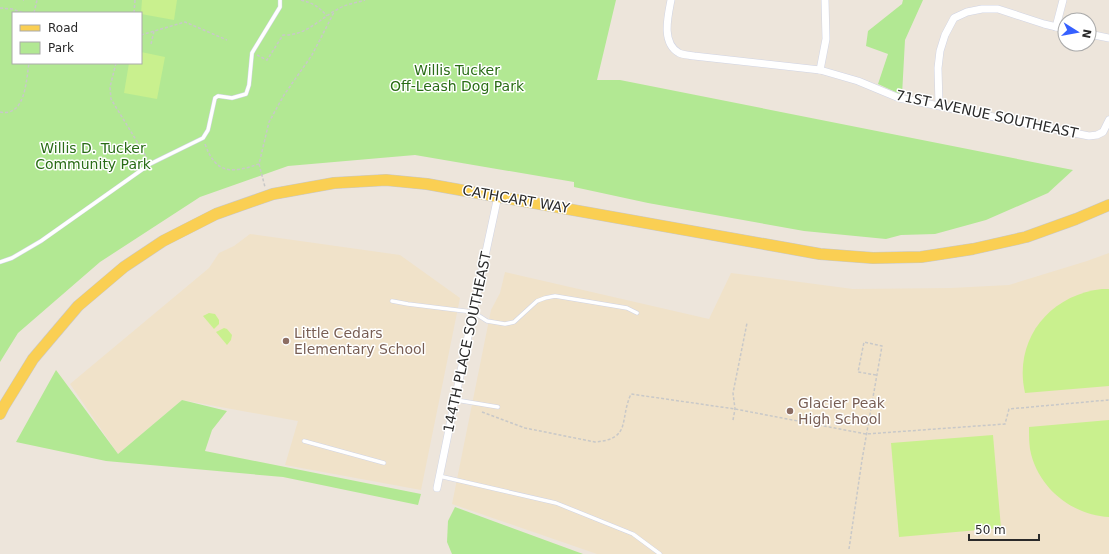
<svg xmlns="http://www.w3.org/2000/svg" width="1109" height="554" font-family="'DejaVu Sans',sans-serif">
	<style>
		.education { fill: #f0e2c9 }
		.green { fill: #b2e893; fill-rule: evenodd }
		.pitch { fill: #c9f08e }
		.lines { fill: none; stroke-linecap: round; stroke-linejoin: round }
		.lane-casing { stroke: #d0d4e4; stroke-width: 4.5 }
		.street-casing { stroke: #d0d4e4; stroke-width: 8 }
		.primary-casing { stroke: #c8c8c8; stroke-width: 12 }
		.path { stroke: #c8c8c8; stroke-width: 1.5; stroke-dasharray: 3 2; stroke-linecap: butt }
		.lane { stroke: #fff; stroke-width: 3.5 }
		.street { stroke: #fff; stroke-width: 7 }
		.primary { stroke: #facf53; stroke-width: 11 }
		.education-dot { fill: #8d6e63; stroke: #fff; stroke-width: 1.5 }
		.labels { text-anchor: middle; stroke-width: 3; stroke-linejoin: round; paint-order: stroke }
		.park-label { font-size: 14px; fill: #296c15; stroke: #fff }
		.street-label { font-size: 14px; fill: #2a2a2a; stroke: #fff }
		.education-label { font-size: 14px; fill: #785e54; stroke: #fff; text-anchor: start }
	</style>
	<rect width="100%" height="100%" fill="#ede5db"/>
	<!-- education -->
	<g class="education">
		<path d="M 250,234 L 400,255 L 460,298 L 421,490 L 285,465 L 298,421 L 182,400 L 118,454 L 70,384 L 209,268 L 219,253 L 234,246 Z"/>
		<path d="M 1109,253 L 1109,554 L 597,554 L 452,504 L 491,310 L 500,293 L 505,272 L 709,319 L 731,273 L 853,289 L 951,288 L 1009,285 L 1087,261 Z"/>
	</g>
	<!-- green -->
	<g class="green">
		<path d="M 0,0 L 616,0 L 597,80 L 620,80 L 1073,170 L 1048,193 L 986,220 L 935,234 L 901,235 L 886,239 L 804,231 L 648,203 L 574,187 L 574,182 L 415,155 L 288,166 L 200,197 L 100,262 L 18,333 L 0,362 ZM 13,13 L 141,13 L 141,63 L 13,63 Z"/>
		<path d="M 903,0 L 923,0 L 905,40 L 902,95 L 878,84 L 888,54 L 866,46 L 868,31 L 902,4 Z"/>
		<path d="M 56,370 L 118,454 L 182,400 L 227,411 L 212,430 L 205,451 L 421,494 L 418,505 L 283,477 L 106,461 L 16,442 Z"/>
		<path d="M 455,507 L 583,554 L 452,554 L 447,542 L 448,521 Z"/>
	</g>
	<!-- pitch -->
	<g class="pitch">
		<path d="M 142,0 L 177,0 L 174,20 L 141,14 Z"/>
		<path d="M 141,52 L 165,57 L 157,99 L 124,93 L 129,63 L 141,63 Z"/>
		<path d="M 1102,289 L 1109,289 L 1109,386 L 1025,393 C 1013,340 1049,295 1102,289 Z"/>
		<path d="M 209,313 L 215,314 L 219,320 L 219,324 L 214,329 L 203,316 Z"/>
		<path d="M 224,328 L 227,329 L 232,335 L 231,340 L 227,345 L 216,332 Z"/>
		<path d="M 1109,420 L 1109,517 C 1071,515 1037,487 1030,449 C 1029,442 1029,435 1029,427 Z"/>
		<path d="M 993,435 L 1001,528 L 899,537 L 891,443 Z"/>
	</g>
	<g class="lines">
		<!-- lane casing -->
		<g class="lane-casing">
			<g id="lane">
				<path d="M 0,262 L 12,258 L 41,241 L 150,164 L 203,138 L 208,130 L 215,98 L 218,96 L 232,98 L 246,94 L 249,85 L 252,53 L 280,7 L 280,0"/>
				<path d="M 392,301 L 408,304 L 473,312 L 487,321 L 505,324 L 514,322 L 537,301 L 545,298 L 555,296 L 627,308 L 637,313"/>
				<path d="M 456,400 L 498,407"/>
				<path d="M 304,441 L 384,463"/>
				<path d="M 439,476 L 556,503 L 633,534 L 660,554"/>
			</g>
		</g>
		<!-- street casing -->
		<g class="street-casing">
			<g id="street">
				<path d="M 671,0 C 668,16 661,43 679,53 C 683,55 690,55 694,56 L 820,70 L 858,81 L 899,98 L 1089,136 L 1097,135 L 1103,132 L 1109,120"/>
				<path d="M 1056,27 L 1063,0"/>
				<path d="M 1089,34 L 1109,38"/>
				<path d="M 820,70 L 826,39 L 825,0"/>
				<path d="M 939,105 L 938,68 L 940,51 L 945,35 L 954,18 L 967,12 L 982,9 L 998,9 L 1044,24 L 1065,29"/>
				<path d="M 437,488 L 473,312 L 498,196"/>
			</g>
		</g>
		<!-- primary casing -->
		<g class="primary-casing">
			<path id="primary" d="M 0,414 L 4,406 L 33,359 L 78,306 L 124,267 L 163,241 L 216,214 L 273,194 L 334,183 L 386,180 L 427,184 L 820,254 L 873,258 L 921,257 L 973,249 L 1026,237 L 1076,219 L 1109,205"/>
		</g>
		<!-- path -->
		<g class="path">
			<path d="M 23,0 L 24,0"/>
			<path d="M 301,0 C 313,3 319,7 327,16"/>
			<path d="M 0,8 L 12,9 L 24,13"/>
			<path d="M 34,13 L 37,0"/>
			<path d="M 134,13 L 135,0"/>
			<path d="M 141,35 L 185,22 L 227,40"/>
			<path d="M 151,44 L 154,31"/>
			<path d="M 257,55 L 267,60 L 283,35 C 306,36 319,19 338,9 C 346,4 356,3 365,0"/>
			<path d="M 116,63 L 110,87 L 111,99 L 147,158"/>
			<path d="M 0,112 C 26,117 26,80 29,63"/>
			<path d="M 205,144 C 216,175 232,173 259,164 L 269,122 L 284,95 L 312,55 L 328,24 L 334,12"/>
			<path d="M 259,164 L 265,187"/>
			<path d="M 482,412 L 525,428 L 595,442 C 632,439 619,420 631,394 L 735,409 L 866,434 L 1005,424 L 1009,409 L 1108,400 L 1109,401"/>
			<path d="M 733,420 L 735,409 L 733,393 L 747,323"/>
			<path d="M 849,549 L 862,460 L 882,346 L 864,342 L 858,372 L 876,375"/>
		</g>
		<!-- lane -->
		<use href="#lane" class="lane"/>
		<!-- street -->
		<use href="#street" class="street"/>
		<!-- primary -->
		<use href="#primary" class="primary"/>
	</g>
	<!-- markers -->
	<g class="education-dot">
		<circle cx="286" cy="341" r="4"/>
		<circle cx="790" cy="411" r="4"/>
	</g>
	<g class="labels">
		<!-- park labels -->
		<g class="park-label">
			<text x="457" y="75">Willis Tucker<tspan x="457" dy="16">Off-Leash Dog Park</tspan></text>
			<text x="93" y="153">Willis D. Tucker<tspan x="93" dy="16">Community Park</tspan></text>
		</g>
		<!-- street labels -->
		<g class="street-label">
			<text transform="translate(987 114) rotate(12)" y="5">71ST AVENUE SOUTHEAST</text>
			<text transform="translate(516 199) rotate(10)" y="5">CATHCART WAY</text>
			<text transform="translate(467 342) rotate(-78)" y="5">144TH PLACE SOUTHEAST</text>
		</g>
		<!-- education labels -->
		<g class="education-label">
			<text x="294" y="338">Little Cedars<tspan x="294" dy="16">Elementary School</tspan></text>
			<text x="798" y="408">Glacier Peak<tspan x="798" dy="16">High School</tspan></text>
		</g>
	</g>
	<!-- legend -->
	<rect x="12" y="12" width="130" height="52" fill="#ffffff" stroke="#aaaaaa"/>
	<rect x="20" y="25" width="20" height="6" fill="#facf53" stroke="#aaaaaa"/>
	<text x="48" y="32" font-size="12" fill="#2a2a2a">Road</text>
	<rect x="20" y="42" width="20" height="12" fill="#b2e893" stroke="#aaaaaa"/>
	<text x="48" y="52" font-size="12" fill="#2a2a2a">Park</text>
	<!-- north arrow -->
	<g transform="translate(1077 32) rotate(101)"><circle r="19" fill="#ffffff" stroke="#aaaaaa"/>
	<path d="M0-3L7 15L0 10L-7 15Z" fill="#3660ff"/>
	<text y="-6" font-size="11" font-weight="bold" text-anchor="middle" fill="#2a2a2a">N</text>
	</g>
	<!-- scale -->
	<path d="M969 534v6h70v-6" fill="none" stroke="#2a2a2a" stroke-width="2"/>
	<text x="975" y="534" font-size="12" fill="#2a2a2a" stroke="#ffffff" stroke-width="3" paint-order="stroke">50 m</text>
</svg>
